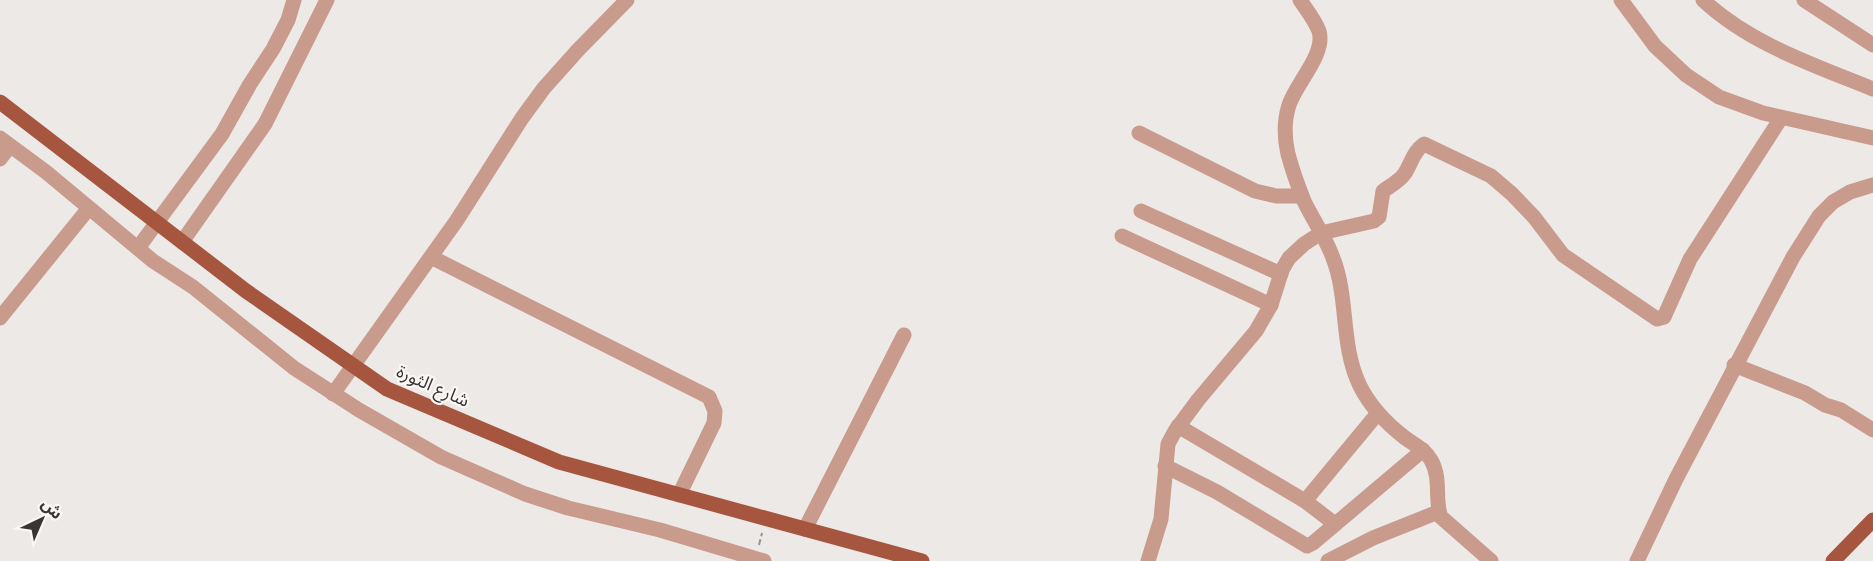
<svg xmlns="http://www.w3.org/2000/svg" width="1873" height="561" font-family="'PT Sans','Noto Sans Arabic',sans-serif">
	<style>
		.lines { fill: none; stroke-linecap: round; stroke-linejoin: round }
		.path { stroke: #979493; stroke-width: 2; stroke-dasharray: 6 3; stroke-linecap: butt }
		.street { stroke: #c99b8d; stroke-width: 15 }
		.primary { stroke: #a6553e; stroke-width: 15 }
		.labels { text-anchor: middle; stroke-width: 4.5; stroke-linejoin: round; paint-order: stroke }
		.street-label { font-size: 18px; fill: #373635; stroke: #faf7f4 }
	</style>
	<rect width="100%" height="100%" fill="#ede9e7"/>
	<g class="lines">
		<!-- path -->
		<path class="path" d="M 759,545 L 762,533"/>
		<!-- street -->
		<g class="street">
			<path d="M 1300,0 C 1306,9 1315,20 1319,31 C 1326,54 1296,83 1289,105 C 1284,121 1284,137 1288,154 C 1292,169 1298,186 1304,201 C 1313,220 1326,238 1333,258 C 1349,299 1340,345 1360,386 C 1370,406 1386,423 1404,437 C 1413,444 1425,449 1431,460 C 1442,479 1434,501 1441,517 L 1491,561"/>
			<path d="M 1621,0 L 1655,46 L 1686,75 L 1719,97 L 1763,113 L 1873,138"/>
			<path d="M 1703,0 C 1750,44 1814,65 1873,89"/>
			<path d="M 1804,0 L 1873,45"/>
			<path d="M 1139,133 L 1255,191 L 1276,196 L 1302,196"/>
			<path d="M 0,138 L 46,172 L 153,261 L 193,287 L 294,368 L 359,410 L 441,457 L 525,494 L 568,508 L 660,530 L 764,561"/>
			<path d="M 0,159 L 10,146"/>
			<path d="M 1141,211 L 1281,274"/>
			<path d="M 1122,236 L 1271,305"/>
			<path d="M 182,242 L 265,124 L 327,0"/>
			<path d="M 138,248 L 222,134 L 250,84 L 273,49 L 288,20 L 294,0"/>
			<path d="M 431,257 L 709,397 L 715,411 L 714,423 L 679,495"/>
			<path d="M 0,318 L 89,208"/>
			<path d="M 1734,365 L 1805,393 L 1825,405 L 1841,410 L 1873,430"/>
			<path d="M 333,394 L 457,220 L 522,118 L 544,88 L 578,50 L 627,0"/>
			<path d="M 1178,426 L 1305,501 L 1335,524"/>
			<path d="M 1165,466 L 1217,492 L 1307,546 L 1313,543 L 1423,450"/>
			<path d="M 1305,501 L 1378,413"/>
			<path d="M 805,529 L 904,335"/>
			<path d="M 1148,561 L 1161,519 L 1168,444 L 1175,431 L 1198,400 L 1256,331 L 1271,305 L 1282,270 L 1289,258 L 1304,244 L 1321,233 L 1374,221 L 1379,217 L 1383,191 C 1390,186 1400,181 1405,173 C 1412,162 1413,152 1424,144 L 1491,176 L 1512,194 L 1534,217 L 1563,255 L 1657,319 L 1664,317 L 1690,259 L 1781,118"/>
			<path d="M 1328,561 L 1373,538 L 1438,512"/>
			<path d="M 1637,561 L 1676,479 L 1793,257 L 1819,216 L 1833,202 L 1850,192 L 1873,185"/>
		</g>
		<!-- primary -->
		<g class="primary">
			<path d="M 0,102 L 246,291 L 387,389 L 559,462 L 922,561"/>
			<path d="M 1833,561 L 1873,520"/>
		</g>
	</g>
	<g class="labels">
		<!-- street labels -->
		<g class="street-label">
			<text transform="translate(433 386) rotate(24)" y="6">شارع الثورة</text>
		</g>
	</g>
	<!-- north arrow -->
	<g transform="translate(42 519) rotate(44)" stroke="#faf7f4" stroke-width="4.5" paint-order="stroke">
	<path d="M0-4.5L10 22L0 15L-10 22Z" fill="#373635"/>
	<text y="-9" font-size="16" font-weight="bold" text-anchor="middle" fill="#373635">ش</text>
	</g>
</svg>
